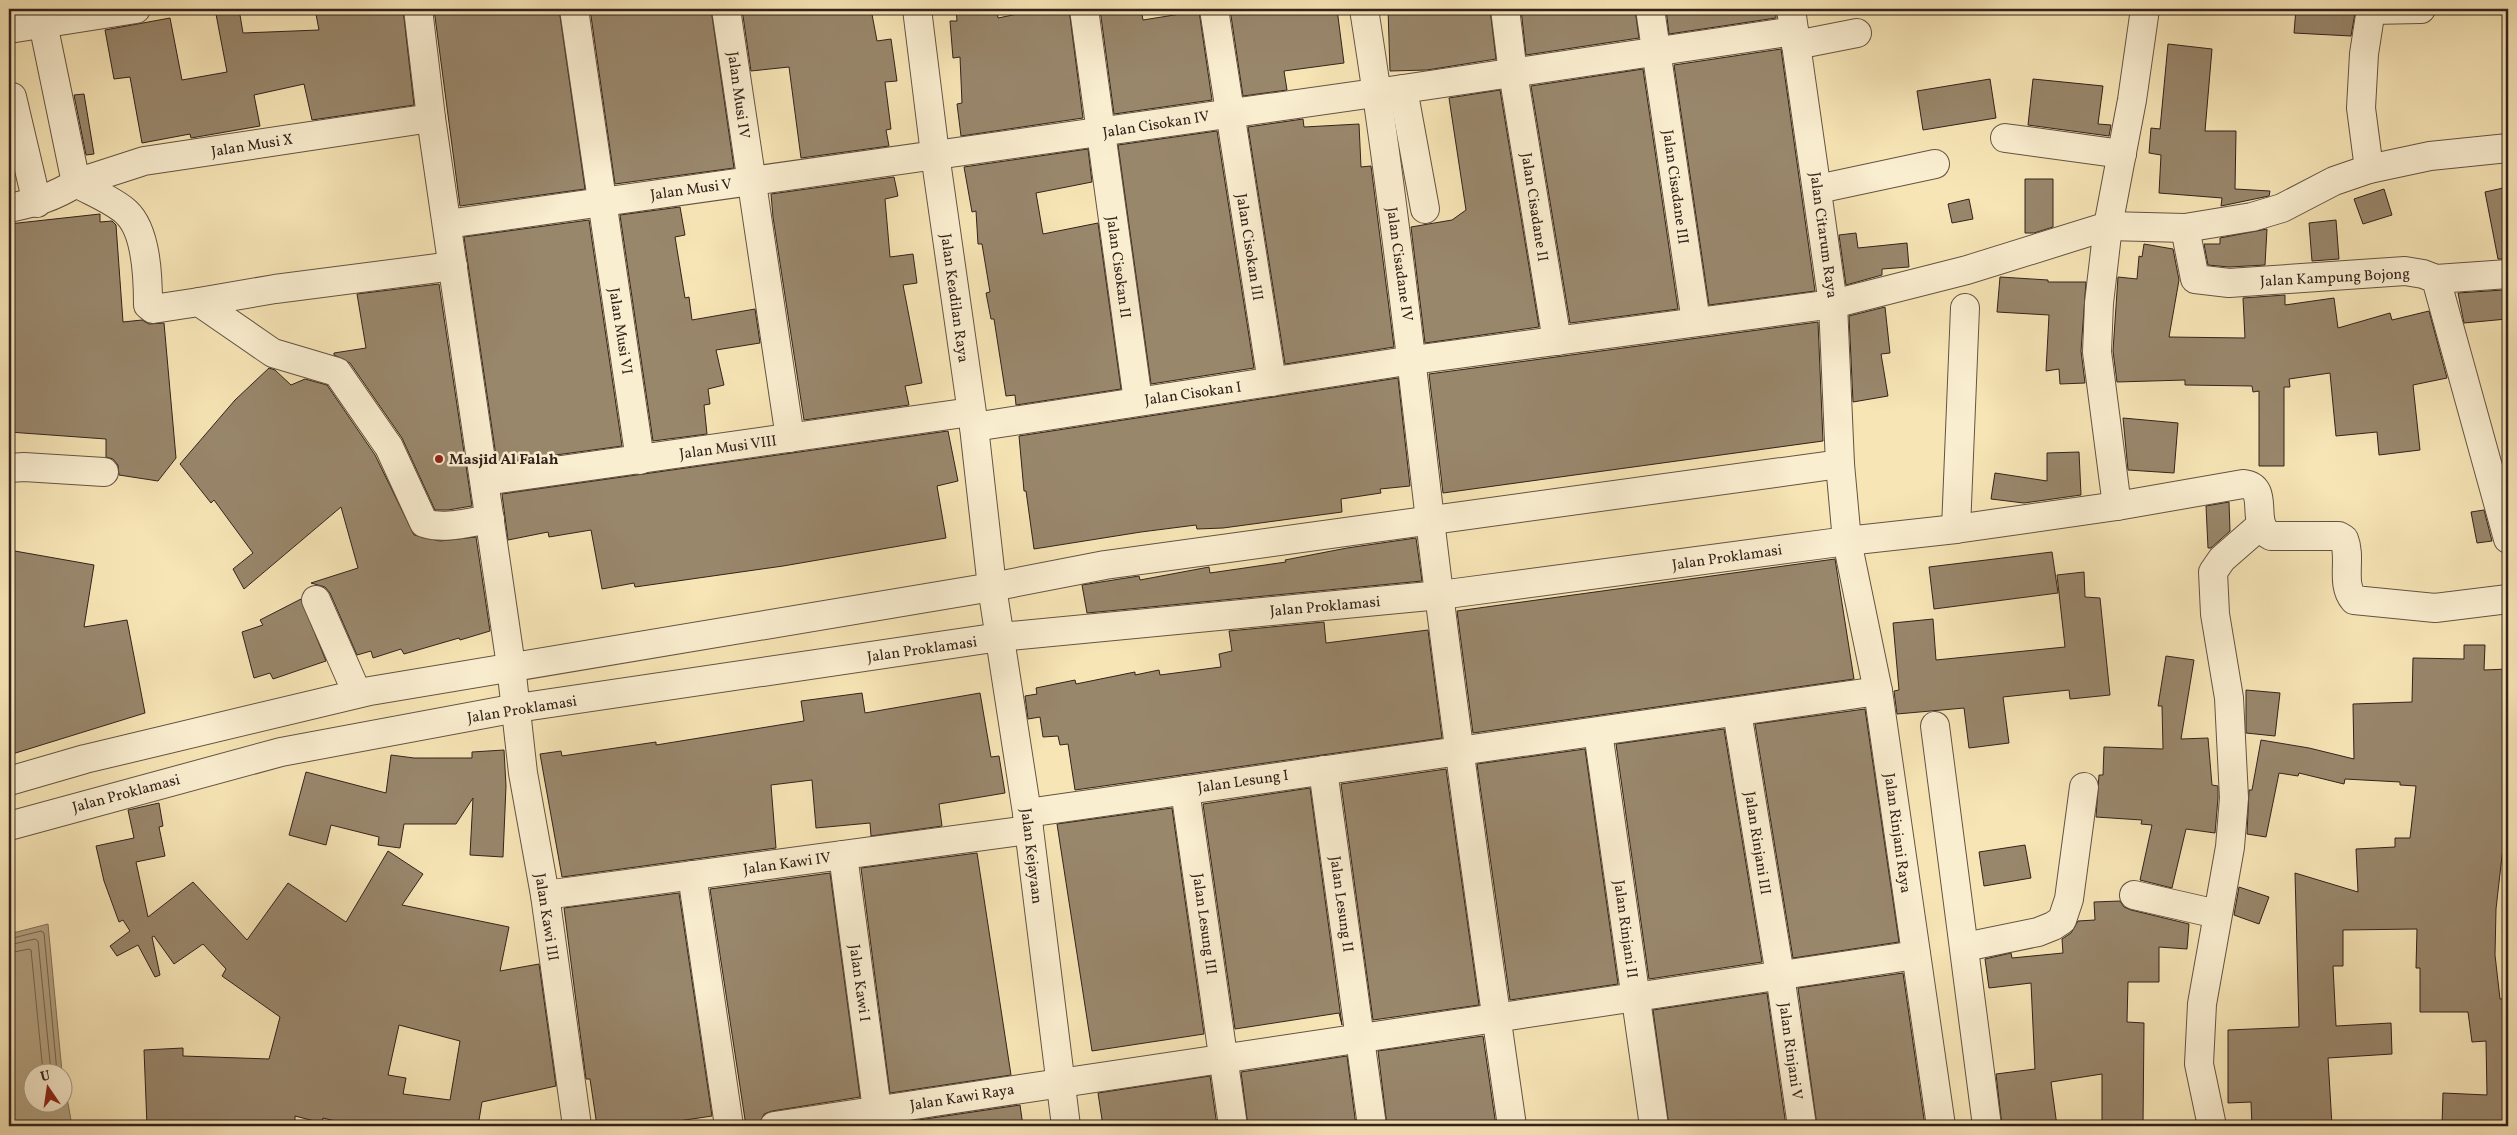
<svg xmlns="http://www.w3.org/2000/svg" width="2517" height="1135" font-family="Vollkorn,serif">
	<style>
		.water { fill: #b4a382; stroke: #806f59 }
		.lines { fill: none; stroke-linecap: round; stroke-linejoin: round }
		.shore { stroke: #74624f; stroke-width: 1 }
		.building { fill: #99876c; stroke: #33221c; fill-rule: evenodd }
		.minor-casing { stroke: #645342; stroke-width: 30 }
		.minor { stroke: #faeed0; stroke-width: 28 }
		.poi-dot { fill: #8f2418; stroke: #faeed0; stroke-width: 2 }
		.labels { text-anchor: middle; stroke-width: 5; stroke-linejoin: round; paint-order: stroke }
		.street-label { font-size: 15px; fill: #33221c; stroke: #faeed0 }
		.poi-label { font-size: 15px; font-weight: bold; fill: #33221c; stroke: #faeed0; text-anchor: start }
	</style>
	<rect width="100%" height="100%" fill="#f7e5b6"/>
	<filter id="stains"><feTurbulence type="fractalNoise" baseFrequency=".004" numOctaves="4"/><feColorMatrix values="0 0 0 0 .2 0 0 0 0 .09 0 0 0 0 .02 0 0 0 .5 -.17"/></filter>
	<radialGradient id="worn" r=".72"><stop offset=".6" stop-color="#630" stop-opacity="0"/><stop offset="1" stop-color="#630" stop-opacity=".3"/></radialGradient>
	<!-- water -->
	<path class="water" d="M 48,924 L 62,1072 L 32,1072 L 32,1102 L 62,1102 L 63,1075 L 72,1126 L 9,1126 L 9,934 Z"/>
	<g class="lines">
		<!-- shore -->
		<g class="shore">
			<path d="M 9,939 L 41,931 L 44,933 L 57,1072"/>
			<path d="M 9,945 L 35,939 L 38,941 L 51,1072"/>
			<path d="M 9,953 L 29,949 L 31,950 L 43,1072"/>
		</g>
	</g>
	<!-- building -->
	<g class="building">
		<path d="M 215,9 L 239,9 L 243,33 L 319,30 L 315,9 L 360,9 L 361,13 L 403,9 L 414,105 L 312,120 L 304,84 L 254,95 L 260,126 L 191,138 L 190,134 L 142,143 L 130,77 L 114,79 L 105,30 L 170,18 L 182,80 L 227,72 Z"/>
		<path d="M 434,9 L 559,9 L 585,189 L 460,206 Z"/>
		<path d="M 590,9 L 711,9 L 734,168 L 615,184 Z"/>
		<path d="M 742,9 L 871,9 L 877,41 L 891,39 L 897,81 L 885,82 L 891,129 L 886,130 L 889,146 L 801,158 L 789,67 L 751,71 Z"/>
		<path d="M 956,9 L 997,9 L 998,18 L 1042,9 L 1069,9 L 1083,118 L 961,136 L 957,104 L 962,103 L 960,57 L 953,58 L 950,21 L 957,21 Z"/>
		<path d="M 1100,9 L 1141,9 L 1143,20 L 1199,11 L 1212,100 L 1114,114 Z"/>
		<path d="M 1230,9 L 1337,9 L 1344,63 L 1284,71 L 1287,90 L 1243,96 Z"/>
		<path d="M 1388,9 L 1490,9 L 1496,59 L 1427,70 L 1390,71 Z"/>
		<path d="M 1521,9 L 1635,9 L 1639,38 L 1526,55 Z"/>
		<path d="M 1666,9 L 1776,9 L 1776,18 L 1669,34 Z"/>
		<path d="M 2296,9 L 2355,13 L 2351,36 L 2294,33 Z"/>
		<path d="M 2168,44 L 2212,49 L 2205,131 L 2236,131 L 2235,189 L 2270,191 L 2269,196 L 2221,206 L 2222,198 L 2159,193 L 2161,155 L 2149,153 L 2151,128 L 2160,129 Z"/>
		<path d="M 1781,49 L 1815,291 L 1709,305 L 1674,65 Z"/>
		<path d="M 1643,69 L 1678,309 L 1570,323 L 1531,86 Z"/>
		<path d="M 1990,79 L 1996,118 L 1923,130 L 1917,91 Z"/>
		<path d="M 2033,79 L 2103,86 L 2098,124 L 2111,125 L 2109,136 L 2028,125 Z"/>
		<path d="M 1500,90 L 1539,327 L 1425,343 L 1411,227 L 1452,220 L 1466,210 L 1449,98 Z"/>
		<path d="M 84,94 L 94,154 L 86,155 L 74,95 Z"/>
		<path d="M 1303,119 L 1304,127 L 1359,124 L 1361,167 L 1371,166 L 1394,347 L 1285,364 L 1248,127 Z"/>
		<path d="M 1217,131 L 1254,368 L 1151,384 L 1118,145 Z"/>
		<path d="M 1088,149 L 1092,182 L 1036,193 L 1043,234 L 1098,223 L 1121,389 L 1016,405 L 1015,395 L 1006,396 L 994,319 L 991,319 L 986,293 L 990,292 L 982,244 L 978,244 L 976,211 L 972,212 L 964,167 Z"/>
		<path d="M 894,177 L 898,196 L 885,199 L 890,257 L 913,254 L 917,283 L 903,285 L 922,383 L 905,386 L 909,405 L 804,420 L 773,217 L 771,194 Z"/>
		<path d="M 2025,179 L 2053,179 L 2053,227 L 2034,233 L 2025,233 Z"/>
		<path d="M 2508,187 L 2508,259 L 2498,259 L 2485,192 Z"/>
		<path d="M 2384,189 L 2392,215 L 2363,224 L 2354,199 Z"/>
		<path d="M 1969,199 L 1973,219 L 1952,223 L 1948,204 Z"/>
		<path d="M 680,207 L 685,235 L 675,237 L 685,298 L 689,297 L 692,320 L 755,309 L 760,343 L 716,350 L 724,385 L 708,389 L 710,404 L 704,405 L 707,434 L 653,441 L 620,215 Z"/>
		<path d="M 100,214 L 100,222 L 112,221 L 116,225 L 123,322 L 142,320 L 149,324 L 164,323 L 176,458 L 158,481 L 119,475 L 118,465 L 113,459 L 106,457 L 106,439 L 9,432 L 9,224 Z"/>
		<path d="M 589,220 L 622,446 L 497,463 L 464,237 Z"/>
		<path d="M 2336,220 L 2339,259 L 2312,261 L 2309,223 Z"/>
		<path d="M 2267,229 L 2265,265 L 2229,267 L 2208,265 L 2204,244 L 2220,244 L 2220,238 Z"/>
		<path d="M 1856,233 L 1858,248 L 1907,243 L 1909,267 L 1882,269 L 1882,275 L 1846,285 L 1839,235 Z"/>
		<path d="M 2144,244 L 2173,249 L 2179,280 L 2169,337 L 2245,338 L 2243,298 L 2285,295 L 2285,305 L 2334,298 L 2338,328 L 2390,313 L 2392,320 L 2429,311 L 2447,378 L 2413,385 L 2420,450 L 2379,455 L 2377,432 L 2336,436 L 2330,373 L 2289,379 L 2290,387 L 2284,387 L 2284,466 L 2259,466 L 2259,391 L 2253,392 L 2252,386 L 2185,385 L 2185,380 L 2117,382 L 2113,351 L 2118,277 L 2137,279 L 2139,256 L 2142,257 Z"/>
		<path d="M 2000,277 L 2048,280 L 2048,282 L 2086,282 L 2081,351 L 2085,383 L 2060,384 L 2059,369 L 2046,371 L 2049,315 L 1997,312 Z"/>
		<path d="M 439,284 L 472,506 L 448,510 L 435,510 L 402,438 L 350,363 L 334,355 L 334,353 L 366,348 L 357,294 Z"/>
		<path d="M 2503,290 L 2507,319 L 2464,323 L 2458,293 Z"/>
		<path d="M 1885,307 L 1890,353 L 1881,354 L 1888,396 L 1853,402 L 1849,316 Z"/>
		<path d="M 1818,322 L 1823,441 L 1443,493 L 1429,374 Z"/>
		<path d="M 269,368 L 275,370 L 291,385 L 305,379 L 327,385 L 375,455 L 414,535 L 440,541 L 476,537 L 490,631 L 460,640 L 459,638 L 404,654 L 401,649 L 373,658 L 371,651 L 357,655 L 330,593 L 325,587 L 311,583 L 358,568 L 341,507 L 244,589 L 233,569 L 253,553 L 214,500 L 211,503 L 180,464 L 235,400 Z"/>
		<path d="M 1398,378 L 1410,486 L 1380,489 L 1381,493 L 1341,499 L 1342,512 L 1223,528 L 1197,529 L 1196,525 L 1141,532 L 1034,549 L 1026,491 L 1024,491 L 1019,436 Z"/>
		<path d="M 2123,418 L 2178,423 L 2174,473 L 2128,470 Z"/>
		<path d="M 948,431 L 958,481 L 937,486 L 946,538 L 783,566 L 635,587 L 634,583 L 602,589 L 591,530 L 549,537 L 548,532 L 508,540 L 502,494 Z"/>
		<path d="M 2079,452 L 2081,495 L 2024,503 L 1991,499 L 1995,473 L 2047,481 L 2047,453 Z"/>
		<path d="M 2229,502 L 2230,531 L 2211,548 L 2208,548 L 2206,506 Z"/>
		<path d="M 2484,510 L 2492,541 L 2477,543 L 2471,512 Z"/>
		<path d="M 1416,538 L 1422,581 L 1087,613 L 1082,585 L 1139,576 L 1140,580 L 1209,567 L 1210,573 L 1286,562 L 1285,560 L 1347,548 Z"/>
		<path d="M 9,550 L 94,565 L 84,627 L 127,620 L 145,713 L 9,755 Z"/>
		<path d="M 2052,552 L 2058,593 L 1934,609 L 1929,567 Z"/>
		<path d="M 1835,559 L 1854,679 L 1473,733 L 1457,611 Z"/>
		<path d="M 2084,572 L 2085,597 L 2100,598 L 2110,695 L 2070,699 L 2069,690 L 2003,697 L 2009,743 L 1969,748 L 1964,708 L 1897,714 L 1894,691 L 1899,690 L 1893,623 L 1933,619 L 1936,660 L 2065,647 L 2057,575 Z"/>
		<path d="M 301,599 L 326,661 L 273,679 L 270,673 L 254,678 L 242,632 L 263,625 L 260,620 Z"/>
		<path d="M 1324,622 L 1326,643 L 1428,630 L 1442,738 L 1075,790 L 1068,744 L 1060,745 L 1058,736 L 1043,737 L 1040,717 L 1028,719 L 1025,696 L 1037,694 L 1036,688 L 1075,680 L 1076,684 L 1135,672 L 1135,675 L 1159,670 L 1160,675 L 1221,667 L 1219,654 L 1232,651 L 1229,631 Z"/>
		<path d="M 2464,645 L 2485,645 L 2484,670 L 2508,669 L 2508,848 L 2503,847 L 2496,909 L 2495,955 L 2500,999 L 2508,999 L 2508,1126 L 2442,1126 L 2443,1093 L 2487,1095 L 2486,1041 L 2472,1042 L 2468,1012 L 2420,1012 L 2420,968 L 2416,968 L 2417,929 L 2343,930 L 2343,966 L 2333,966 L 2336,1026 L 2391,1023 L 2392,1054 L 2328,1058 L 2332,1126 L 2252,1126 L 2251,1102 L 2228,1103 L 2228,1030 L 2299,1027 L 2295,873 L 2358,892 L 2356,849 L 2395,847 L 2395,838 L 2410,838 L 2416,786 L 2400,785 L 2400,782 L 2345,779 L 2344,784 L 2299,773 L 2298,776 L 2279,773 L 2266,837 L 2247,834 L 2249,790 L 2252,790 L 2261,740 L 2309,748 L 2354,759 L 2353,704 L 2412,702 L 2413,658 L 2464,659 Z"/>
		<path d="M 2166,656 L 2194,660 L 2181,739 L 2208,738 L 2212,785 L 2218,786 L 2218,798 L 2215,833 L 2186,829 L 2172,888 L 2140,880 L 2152,825 L 2141,824 L 2142,820 L 2096,817 L 2099,775 L 2103,775 L 2104,747 L 2163,749 L 2162,706 L 2158,706 Z"/>
		<path d="M 2246,690 L 2280,693 L 2275,736 L 2246,733 Z"/>
		<path d="M 862,693 L 865,713 L 980,693 L 991,757 L 999,756 L 1005,793 L 939,804 L 942,826 L 871,836 L 870,823 L 816,828 L 812,780 L 771,785 L 776,848 L 562,877 L 540,754 L 561,751 L 562,756 L 656,742 L 656,745 L 804,721 L 801,701 Z"/>
		<path d="M 1865,709 L 1899,942 L 1793,958 L 1755,724 Z"/>
		<path d="M 1724,729 L 1762,962 L 1649,979 L 1616,744 Z"/>
		<path d="M 1585,749 L 1618,984 L 1510,1000 L 1477,764 Z"/>
		<path d="M 504,750 L 506,786 L 503,857 L 470,855 L 473,798 L 456,824 L 404,824 L 400,848 L 378,845 L 379,837 L 331,825 L 326,845 L 289,835 L 306,772 L 386,793 L 391,755 L 414,758 L 472,758 L 472,752 Z"/>
		<path d="M 1446,769 L 1479,1005 L 1373,1020 L 1341,784 Z"/>
		<path d="M 1310,788 L 1342,1025 L 1339,1013 L 1235,1029 L 1203,804 Z"/>
		<path d="M 159,803 L 163,826 L 159,827 L 165,856 L 136,862 L 148,917 L 193,882 L 247,940 L 288,883 L 346,922 L 388,851 L 423,874 L 402,905 L 509,927 L 500,971 L 539,964 L 556,1086 L 482,1102 L 478,1126 L 438,1123 L 438,1126 L 398,1121 L 397,1126 L 363,1123 L 362,1126 L 356,1126 L 323,1118 L 322,1123 L 295,1116 L 295,1126 L 147,1126 L 144,1050 L 183,1048 L 183,1056 L 269,1059 L 280,1017 L 222,976 L 226,969 L 203,944 L 174,964 L 154,936 L 152,937 L 160,975 L 155,977 L 138,945 L 117,956 L 110,946 L 130,931 L 123,920 L 119,922 L 104,881 L 96,846 L 134,838 L 128,810 ZM 399,1025 L 460,1041 L 450,1100 L 403,1094 L 406,1078 L 388,1075 Z"/>
		<path d="M 1172,808 L 1204,1034 L 1092,1051 L 1057,824 Z"/>
		<path d="M 2025,845 L 2031,878 L 1984,886 L 1979,852 Z"/>
		<path d="M 977,853 L 1011,1075 L 890,1093 L 861,868 Z"/>
		<path d="M 830,873 L 860,1097 L 772,1111 L 764,1114 L 759,1126 L 746,1126 L 710,889 Z"/>
		<path d="M 2239,887 L 2269,897 L 2259,924 L 2234,915 Z"/>
		<path d="M 679,893 L 712,1116 L 645,1126 L 597,1126 L 590,1079 L 586,1079 L 564,908 Z"/>
		<path d="M 2120,901 L 2124,907 L 2131,910 L 2189,924 L 2187,949 L 2159,947 L 2159,982 L 2128,982 L 2127,1022 L 2144,1023 L 2143,1126 L 2102,1126 L 2102,1074 L 2051,1082 L 2057,1126 L 2002,1126 L 1996,1074 L 2035,1069 L 2031,983 L 1989,988 L 1985,959 L 2011,953 L 2012,958 L 2063,953 L 2062,939 L 2071,933 L 2078,921 L 2095,920 L 2094,902 Z"/>
		<path d="M 1903,973 L 1925,1126 L 1817,1126 L 1798,988 Z"/>
		<path d="M 1767,993 L 1786,1126 L 1669,1126 L 1653,1010 Z"/>
		<path d="M 1483,1036 L 1496,1126 L 1387,1126 L 1378,1051 Z"/>
		<path d="M 1347,1056 L 1356,1126 L 1248,1126 L 1241,1072 Z"/>
		<path d="M 1210,1076 L 1217,1126 L 1103,1126 L 1098,1093 Z"/>
		<path d="M 1020,1105 L 1023,1126 L 878,1126 Z"/>
	</g>
	<g class="lines">
		<!-- minor casing -->
		<g class="minor-casing">
			<g id="minor">
				<path d="M 418,9 L 431,118 L 511,666 L 523,773 L 545,895 L 577,1126"/>
				<path d="M 574,9 L 640,460"/>
				<path d="M 726,9 L 790,438"/>
				<path d="M 917,9 L 935,154 L 974,427 L 992,587 L 1027,813 L 1066,1126"/>
				<path d="M 1084,9 L 1138,401"/>
				<path d="M 1214,9 L 1272,382"/>
				<path d="M 1364,9 C 1391,179 1410,349 1430,520 C 1454,722 1483,925 1512,1126"/>
				<path d="M 1505,9 L 1513,73 L 1557,341"/>
				<path d="M 1650,9 L 1696,322"/>
				<path d="M 1791,9 L 1833,304 L 1840,464 L 1847,541 L 1878,691 L 1941,1126"/>
				<path d="M 2371,10 L 2421,9"/>
				<path d="M 9,29 L 136,9"/>
				<path d="M 1796,45 L 1857,33"/>
				<path d="M 1403,89 L 1425,209"/>
				<path d="M 12,97 L 37,203"/>
				<path d="M 2005,138 L 2122,154"/>
				<path d="M 2369,169 L 2361,108 L 2364,54 L 2371,9"/>
				<path d="M 76,183 C 92,192 113,200 126,212 C 147,231 148,279 148,305 L 153,309 L 199,302 L 273,353 L 337,372 L 389,447 L 424,523 C 445,530 469,522 490,519"/>
				<path d="M 76,183 L 144,161 L 431,118"/>
				<path d="M 1818,189 L 1935,164"/>
				<path d="M 9,208 C 34,203 54,197 76,183 L 40,9"/>
				<path d="M 447,224 L 1403,89 L 1794,31"/>
				<path d="M 2185,228 L 2195,279 L 2229,283 L 2405,271 L 2423,274 L 2436,279 L 2508,539"/>
				<path d="M 2436,279 L 2508,274"/>
				<path d="M 199,302 L 275,289 L 453,266"/>
				<path d="M 974,427 L 1413,360 L 1833,304 L 1967,270 L 2108,226 L 2185,228 L 2252,217 L 2282,208 L 2334,181 L 2369,169 L 2430,156 L 2508,148"/>
				<path d="M 9,468 L 24,467 L 104,472"/>
				<path d="M 485,481 L 971,412"/>
				<path d="M 2117,506 L 2243,484 C 2272,487 2248,524 2271,536 L 2339,536 L 2344,539 C 2352,559 2340,583 2354,600 L 2435,608 L 2508,599"/>
				<path d="M 1956,529 L 1965,308"/>
				<path d="M 316,600 L 357,693"/>
				<path d="M 1737,712 L 1780,975 L 1802,1126"/>
				<path d="M 1935,726 L 1987,1126"/>
				<path d="M 1598,732 L 1654,1126"/>
				<path d="M 1323,770 L 1372,1126"/>
				<path d="M 9,781 L 85,759 L 370,691 L 992,587 L 1105,565 L 1840,464"/>
				<path d="M 1185,790 L 1233,1126"/>
				<path d="M 1027,813 L 1878,691"/>
				<path d="M 9,826 L 281,752 L 517,708 L 1000,637 L 1440,595 L 1847,541 L 1956,529 L 2117,506 L 2097,352 L 2099,303 L 2108,226 L 2132,100 L 2145,9"/>
				<path d="M 843,855 L 877,1110"/>
				<path d="M 692,875 L 729,1126"/>
				<path d="M 545,895 L 1029,830"/>
				<path d="M 2134,895 L 2217,914"/>
				<path d="M 1965,947 L 2038,932 L 2053,926 L 2062,920 L 2069,899 L 2084,787"/>
				<path d="M 774,1126 L 1916,955"/>
				<path d="M 2212,1126 L 2199,1064 L 2202,1004 L 2230,847 L 2234,798 L 2229,698 L 2215,614 L 2213,572 L 2222,559 L 2261,525"/>
			</g>
		</g>
		<!-- minor -->
		<use href="#minor" class="minor"/>
	</g>
	<!-- markers -->
	<circle class="poi-dot" cx="439" cy="459" r="5"/>
	<g class="labels">
		<!-- street labels -->
		<g class="street-label">
			<text transform="translate(739 95) rotate(82)" y="5">Jalan Musi IV</text>
			<text transform="translate(1156 124) rotate(-9)" y="5">Jalan Cisokan IV</text>
			<text transform="translate(252 145) rotate(-9)" y="5">Jalan Musi X</text>
			<text transform="translate(1676 187) rotate(82)" y="5">Jalan Cisadane III</text>
			<text transform="translate(691 189) rotate(-8)" y="5">Jalan Musi V</text>
			<text transform="translate(1535 207) rotate(81)" y="5">Jalan Cisadane II</text>
			<text transform="translate(1824 235) rotate(82)" y="5">Jalan Citarum Raya</text>
			<text transform="translate(1250 247) rotate(81)" y="5">Jalan Cisokan III</text>
			<text transform="translate(1400 264) rotate(82)" y="5">Jalan Cisadane IV</text>
			<text transform="translate(1119 267) rotate(82)" y="5">Jalan Cisokan II</text>
			<text transform="translate(2335 277) rotate(-3)" y="5">Jalan Kampung Bojong</text>
			<text transform="translate(955 298) rotate(82)" y="5">Jalan Keadilan Raya</text>
			<text transform="translate(621 331) rotate(81)" y="5">Jalan Musi VI</text>
			<text transform="translate(1193 393) rotate(-8)" y="5">Jalan Cisokan I</text>
			<text transform="translate(728 447) rotate(-8)" y="5">Jalan Musi VIII</text>
			<text transform="translate(1727 557) rotate(-8)" y="5">Jalan Proklamasi</text>
			<text transform="translate(1325 606) rotate(-5)" y="5">Jalan Proklamasi</text>
			<text transform="translate(922 649) rotate(-8)" y="5">Jalan Proklamasi</text>
			<text transform="translate(522 709) rotate(-9)" y="5">Jalan Proklamasi</text>
			<text transform="translate(1243 781) rotate(-8)" y="5">Jalan Lesung I</text>
			<text transform="translate(126 793) rotate(-15)" y="5">Jalan Proklamasi</text>
			<text transform="translate(1898 833) rotate(82)" y="5">Jalan Rinjani Raya</text>
			<text transform="translate(1758 843) rotate(81)" y="5">Jalan Rinjani III</text>
			<text transform="translate(1032 856) rotate(83)" y="5">Jalan Kejayaan</text>
			<text transform="translate(787 863) rotate(-8)" y="5">Jalan Kawi IV</text>
			<text transform="translate(1342 904) rotate(82)" y="5">Jalan Lesung II</text>
			<text transform="translate(547 917) rotate(81)" y="5">Jalan Kawi III</text>
			<text transform="translate(1205 924) rotate(82)" y="5">Jalan Lesung III</text>
			<text transform="translate(1626 929) rotate(82)" y="5">Jalan Rinjani II</text>
			<text transform="translate(860 983) rotate(82)" y="5">Jalan Kawi I</text>
			<text transform="translate(1791 1051) rotate(82)" y="5">Jalan Rinjani V</text>
			<text transform="translate(962 1097) rotate(-9)" y="5">Jalan Kawi Raya</text>
		</g>
		<!-- poi labels -->
		<g class="poi-label">
			<text x="449" y="464">Masjid Al Falah</text>
		</g>
	</g>
	<!-- margin -->
	<rect width="2517" height="1135" fill="none" stroke="#f7e5b6" stroke-width="30"/>
	<rect x="10" y="10" width="2497" height="1115" fill="none" stroke="#33221c" stroke-width="2.5"/>
	<rect x="15" y="15" width="2487" height="1105" fill="none" stroke="#33221c"/>
	<!-- north arrow -->
	<g transform="translate(48 1088) rotate(347)"><circle r="24" fill="#faeed0" stroke="#aa9c88"/>
	<path d="M0-4L9 19L0 12L-9 19Z" fill="#8f2418"/>
	<text y="-8" font-size="14" font-weight="bold" text-anchor="middle" fill="#33221c">U</text>
	</g>
	<rect width="100%" height="100%" filter="url(#stains)"/>
	<rect width="100%" height="100%" fill="url(#worn)"/>
</svg>
